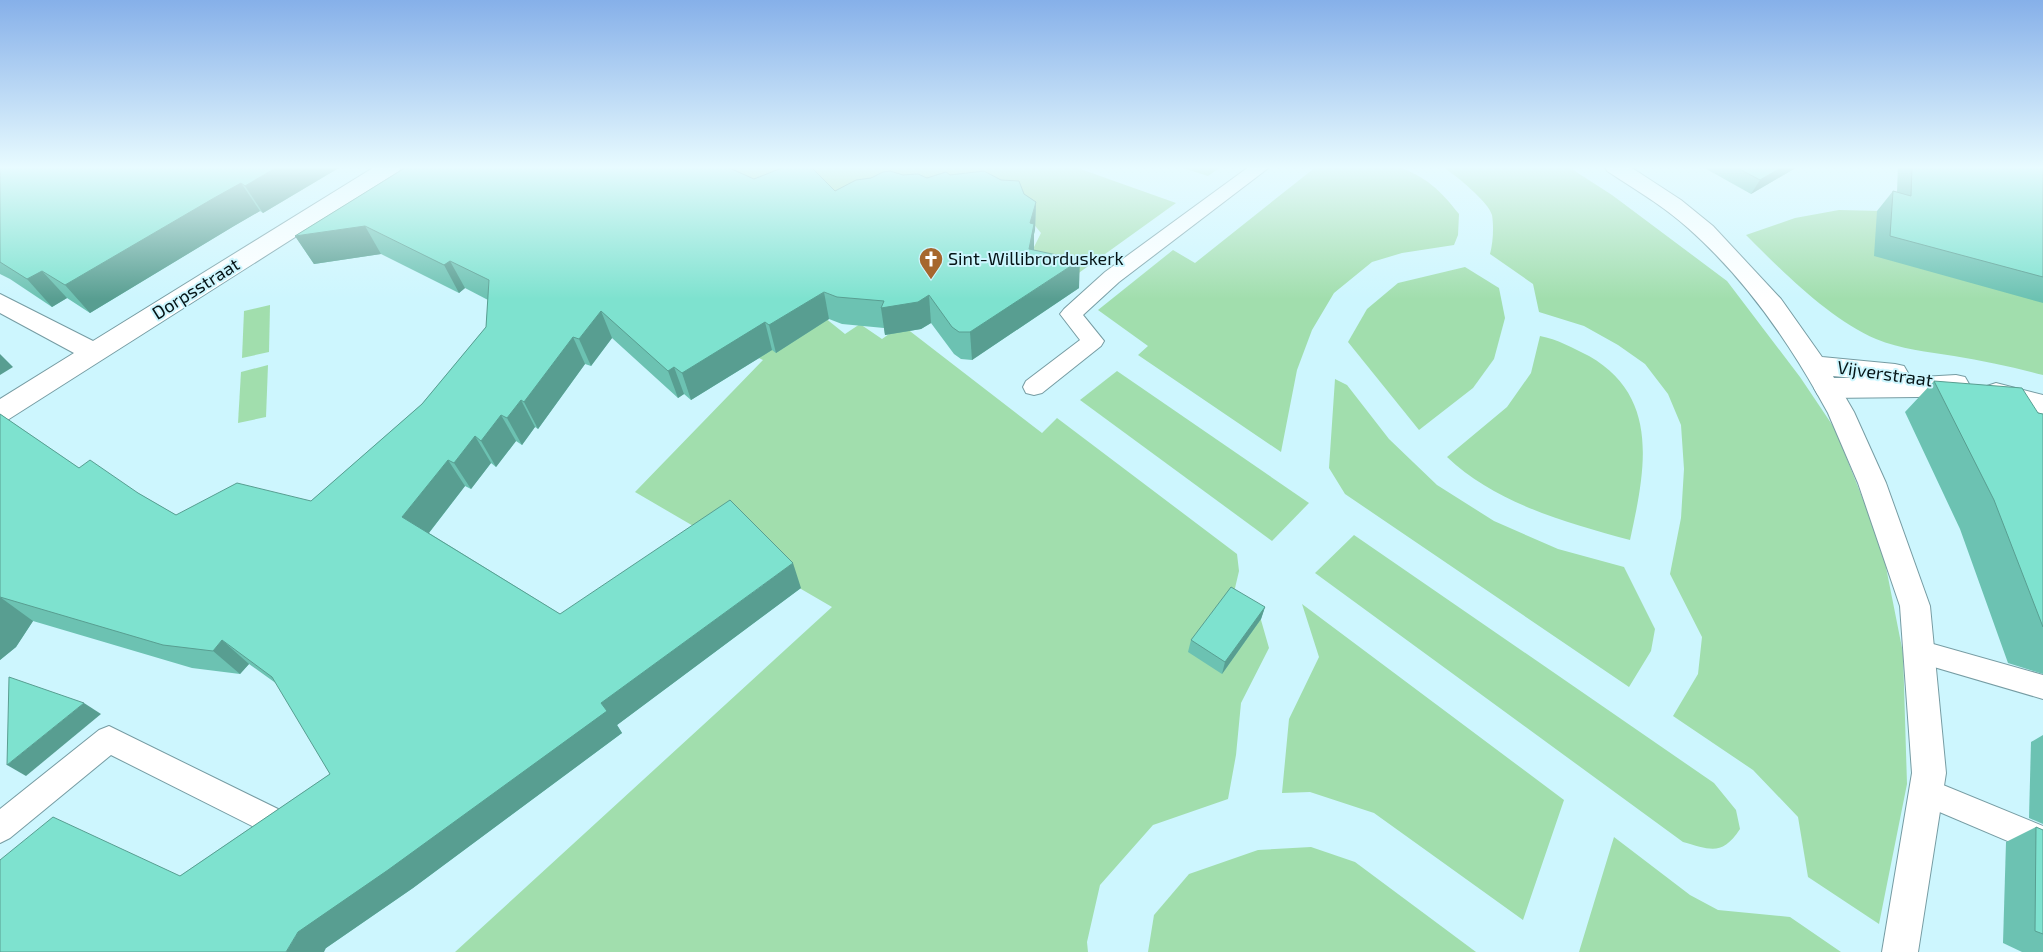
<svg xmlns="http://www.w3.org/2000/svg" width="2043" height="952" font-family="'Exo 2',sans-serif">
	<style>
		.green { fill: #a1dead }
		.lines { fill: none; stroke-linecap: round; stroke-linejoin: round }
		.lane-casing { stroke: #769ca3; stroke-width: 2 }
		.street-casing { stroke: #769ca3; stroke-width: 2 }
		.secondary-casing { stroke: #769ca3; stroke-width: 2 }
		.lane { fill: #fff; fill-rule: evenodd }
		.street { fill: #fff; fill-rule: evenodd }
		.secondary { fill: #fff; fill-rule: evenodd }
		.wall { fill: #6cc2b2 }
		.shaded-wall { fill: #589e91 }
		.building { fill: #7ee2cf; stroke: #589e91 }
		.labels { text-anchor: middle; stroke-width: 4; stroke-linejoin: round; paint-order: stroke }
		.poi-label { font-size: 18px; fill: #051416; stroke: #cdf6fe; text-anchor: start }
		.street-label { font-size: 18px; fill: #051416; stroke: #cdf6fe }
	</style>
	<rect width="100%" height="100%" fill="#cdf6fe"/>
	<!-- green -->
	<g class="green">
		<path d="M 650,166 L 1072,166 L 1176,203 L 1062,285 L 1035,264 L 1034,247 L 1041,233 L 1023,211 L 836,220 Z"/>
		<path d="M 1177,166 L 1222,166 L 1208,176 Z"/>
		<path d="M 1317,166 L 1396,166 C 1427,177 1440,190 1459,214 L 1458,235 L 1454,245 L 1402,253 L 1372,262 L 1334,293 L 1312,330 L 1297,370 L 1281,452 L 1138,355 L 1148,346 L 1098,310 L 1173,250 L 1195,263 Z"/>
		<path d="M 1442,166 L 1567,166 L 1612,195 L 1727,281 L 1800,377 L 1835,429 L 1882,547 L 1903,653 L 1907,784 L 1879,924 L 1808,877 L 1798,817 L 1753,770 L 1673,716 L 1698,674 L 1702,637 L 1670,574 L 1681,518 L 1684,469 L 1681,425 L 1668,394 L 1645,364 L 1618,345 L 1584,326 L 1539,312 L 1533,284 L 1490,254 C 1493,243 1494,227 1492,215 C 1489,202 1454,174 1442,166 Z"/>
		<path d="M 1839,210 L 1882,211 L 2043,248 L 2043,375 C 2013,367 1984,361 1954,356 C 1928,352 1900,349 1876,339 C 1830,320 1781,270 1746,235 L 1795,218 Z"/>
		<path d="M 746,254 L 845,334 L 860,324 L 882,339 L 902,325 L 1042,433 L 1057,418 L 1237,554 L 1239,571 L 1232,601 L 1261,620 L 1269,648 L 1241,703 L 1236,755 L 1228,799 L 1153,825 L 1100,885 L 1087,942 L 1088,952 L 455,952 L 832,607 L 635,492 L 763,360 L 674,318 Z"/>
		<path d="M 1465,267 L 1499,288 L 1505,318 L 1494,359 L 1473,388 L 1419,430 L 1348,342 L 1367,309 L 1398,283 Z"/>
		<path d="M 270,305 L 269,352 L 242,358 L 244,311 Z"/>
		<path d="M 1540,336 C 1557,339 1573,348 1589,356 C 1661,397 1645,471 1630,540 C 1567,523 1495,503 1447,457 L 1507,407 L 1531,373 Z"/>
		<path d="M 268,365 L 266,417 L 238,423 L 241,372 Z"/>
		<path d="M 1117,371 L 1309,503 L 1272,541 L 1080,400 Z"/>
		<path d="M 1335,379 L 1347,385 L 1389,439 L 1437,485 L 1494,521 L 1558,549 L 1624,567 L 1655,629 L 1651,651 L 1629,687 L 1345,494 L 1329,468 Z"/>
		<path d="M 1354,535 L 1714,783 L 1736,810 L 1740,829 C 1722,856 1711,850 1683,842 L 1315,573 Z"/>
		<path d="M 1302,604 L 1564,800 L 1523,920 L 1374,813 L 1310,792 L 1282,793 L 1289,719 L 1319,657 Z"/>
		<path d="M 1614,837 L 1690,895 L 1718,910 L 1790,917 L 1841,952 L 1579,952 Z"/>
		<path d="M 1311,847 L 1355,862 L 1476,952 L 1148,952 L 1154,915 L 1189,874 L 1258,850 Z"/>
	</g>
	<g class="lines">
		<!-- lane casing -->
		<g class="lane-casing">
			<g id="lane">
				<path d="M 1250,166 L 1271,166 L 1119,282 L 1083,315 L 1104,341 L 1101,346 L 1042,393 L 1034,395 L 1026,393 L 1023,387 L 1026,381 L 1080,340 L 1060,314 L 1064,309 L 1105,272 Z"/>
				<path d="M 1919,640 L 2043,675 L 2043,699 L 1910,660 L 1906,652 L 1910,644 Z"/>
				<path d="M 109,726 L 278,809 L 283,819 L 278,829 L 268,833 L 258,829 L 111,755 L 10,838 L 0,843 L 0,809 L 99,730 Z"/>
				<path d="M 1926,778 L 2043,826 L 2043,856 L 1916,802 L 1911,792 L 1916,782 Z"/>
			</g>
		</g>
		<!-- street casing -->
		<g class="street-casing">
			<g id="street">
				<path d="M 376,166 L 402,166 L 399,171 L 9,419 L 0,422 L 0,399 L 74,353 L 0,313 L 0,294 L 93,341 Z"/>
				<path d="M 1827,378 L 1836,381 L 1854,412 L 1886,483 L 1930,606 L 1946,773 L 1918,952 L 1882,952 L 1912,773 L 1900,606 L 1858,483 L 1828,413 L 1814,388 L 1818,381 Z"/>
			</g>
		</g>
		<!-- secondary casing -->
		<g class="secondary-casing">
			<g id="secondary">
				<path d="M 1605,166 L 1629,166 L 1681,200 L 1713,226 L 1781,299 L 1822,357 L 1895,364 L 1904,366 L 1908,373 L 1905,378 L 1956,375 L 1965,377 L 1969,384 L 1965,391 L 1918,397 L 1827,398 L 1818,395 C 1783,333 1741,275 1688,228 C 1663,206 1635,189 1607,171 ZM 1833,376 L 1854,378 L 1834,378 Z"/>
				<path d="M 1996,383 L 2043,395 L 2043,415 L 1987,400 L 1983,393 L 1987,386 Z"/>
			</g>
		</g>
		<!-- lane -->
		<use href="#lane" class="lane"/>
		<!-- street -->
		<use href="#street" class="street"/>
		<!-- secondary -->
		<use href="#secondary" class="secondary"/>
	</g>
	<!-- wall -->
	<g class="wall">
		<path d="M 0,166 L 342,166 L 263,213 L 260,211 L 234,226 L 90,313 L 67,298 L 52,307 L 10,279 L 0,274 Z"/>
		<path d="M 408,166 L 754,179 L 835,191 L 903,175 L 927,178 L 950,175 L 1024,194 L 1036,202 L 1035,230 L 1034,234 L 1034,250 L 1079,288 L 972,360 L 961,359 L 954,354 L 931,323 L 921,329 L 885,335 L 884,328 L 842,324 L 829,319 L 776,353 L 772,350 L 691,400 L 684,394 L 678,398 L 612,338 L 591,366 L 585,364 L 538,429 L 535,427 L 522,445 L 516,441 L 496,467 L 491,463 L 471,489 L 465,486 L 429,533 L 560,614 L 801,588 L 617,725 L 622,733 L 413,888 L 326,948 L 180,876 L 330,774 L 277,684 L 249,664 L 240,674 L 192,668 L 33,621 L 16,647 L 0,660 L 0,414 L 79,468 L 138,493 L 176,515 L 311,501 L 422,404 L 486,327 L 488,300 L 465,288 L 459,293 L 381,254 L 314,264 L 295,236 Z"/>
		<path d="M 1701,166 L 1799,166 L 1751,194 Z"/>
		<path d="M 1898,166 L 2043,166 L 2043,303 L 1874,256 L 1877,211 L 1893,191 L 1897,192 Z"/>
		<path d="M 1934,381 L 2043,414 L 2043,674 L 2008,663 L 1960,529 L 1905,412 Z"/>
		<path d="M 1265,607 L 1261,619 L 1222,674 L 1188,652 L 1191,640 Z"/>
		<path d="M 2043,735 L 2043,824 L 2029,818 L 2031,742 Z"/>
		<path d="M 2036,827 L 2043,830 L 2043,952 L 2022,952 L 2003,943 L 2006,842 Z"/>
	</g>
	<!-- shaded-wall -->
	<g class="shaded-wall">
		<path d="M 279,166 L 342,166 L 263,213 L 245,186 Z"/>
		<path d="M 1784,166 L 1799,166 L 1751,194 L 1760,180 Z"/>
		<path d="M 241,183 L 260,211 L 234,226 L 90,313 L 65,285 L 214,198 Z"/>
		<path d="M 1036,202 L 1035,230 L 1034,234 L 1034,251 L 1029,249 L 1030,223 Z"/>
		<path d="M 365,226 L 381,254 L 314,264 L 295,236 Z"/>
		<path d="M 1080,260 L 1079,288 L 972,360 L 970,332 Z"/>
		<path d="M 450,261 L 465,288 L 459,293 L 444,265 Z"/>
		<path d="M 42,271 L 67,298 L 52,307 L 27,279 Z"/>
		<path d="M 824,292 L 829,319 L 776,353 L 769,325 Z"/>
		<path d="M 929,295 L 931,323 L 921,329 L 885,335 L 881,308 Z"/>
		<path d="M 601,311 L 612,338 L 591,366 L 579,339 Z"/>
		<path d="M 765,322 L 772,350 L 691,400 L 682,373 Z"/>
		<path d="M 573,337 L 585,364 L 538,429 L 524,402 Z"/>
		<path d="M 0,354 L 13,367 L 0,375 Z"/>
		<path d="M 674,367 L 684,394 L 678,398 L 668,371 Z"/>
		<path d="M 521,400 L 535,427 L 522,445 L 507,418 Z"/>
		<path d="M 501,415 L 516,441 L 496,467 L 481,441 Z"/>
		<path d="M 475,436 L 491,463 L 471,489 L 454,463 Z"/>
		<path d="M 448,460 L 465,486 L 421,543 L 402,517 Z"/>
		<path d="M 793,563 L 801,588 L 617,725 L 622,733 L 413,888 L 326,948 L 324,952 L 286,952 L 298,932 L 601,703 Z"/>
		<path d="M 0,597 L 33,621 L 16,647 L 0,660 Z"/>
		<path d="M 1265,607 L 1261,619 L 1222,674 L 1225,662 Z"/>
		<path d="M 222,640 L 249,664 L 240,674 L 213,651 Z"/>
		<path d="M 84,703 L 101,714 L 26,776 L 7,765 Z"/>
	</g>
	<!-- building -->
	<g class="building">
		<path d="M 0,166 L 279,166 L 245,186 L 241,183 L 214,198 L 65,285 L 42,271 L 27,279 L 0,262 Z"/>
		<path d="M 408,166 L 725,166 L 754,179 L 787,166 L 810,166 L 835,191 L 856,180 L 871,178 L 883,172 L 890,171 L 903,175 L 918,174 L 927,178 L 946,172 L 950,175 L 984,171 L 1001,180 L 1019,181 L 1024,194 L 1036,202 L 1030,223 L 1034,224 L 1029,249 L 1080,260 L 970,332 L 959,332 L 952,327 L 929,295 L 918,302 L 881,308 L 884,301 L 837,297 L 824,292 L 769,325 L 765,322 L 682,373 L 674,367 L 668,371 L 601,311 L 579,339 L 573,337 L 524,402 L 521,400 L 507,418 L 501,415 L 481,441 L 475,436 L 454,463 L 448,460 L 402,517 L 560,614 L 730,500 L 793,563 L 601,703 L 607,711 L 388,870 L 298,932 L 286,952 L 0,952 L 0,860 L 53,817 L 180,876 L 330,774 L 272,677 L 222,640 L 213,651 L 163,645 L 0,597 L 0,414 L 79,468 L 90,460 L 138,493 L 176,515 L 237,483 L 311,501 L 422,404 L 486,327 L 489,280 L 450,261 L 444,265 L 365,226 L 295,236 Z"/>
		<path d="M 1734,166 L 1784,166 L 1760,180 Z"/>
		<path d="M 1912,166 L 2043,166 L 2043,277 L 1890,236 L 1893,191 L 1911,196 Z"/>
		<path d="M 1934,381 L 2022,388 L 2038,413 L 2043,414 L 2043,627 L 1994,500 Z"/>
		<path d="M 1231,587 L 1265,607 L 1225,662 L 1191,640 Z"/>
		<path d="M 9,677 L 84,703 L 7,765 Z"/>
		<path d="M 2036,827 L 2043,830 L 2043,934 L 2035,931 Z"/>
	</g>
	<!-- sky -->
	<linearGradient id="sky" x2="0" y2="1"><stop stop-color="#86b0e9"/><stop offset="0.56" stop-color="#e8fbff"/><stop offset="1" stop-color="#e8fbff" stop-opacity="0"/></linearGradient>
	<rect width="2043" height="299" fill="url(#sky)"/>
	<!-- icons -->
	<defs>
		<g id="church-pin" transform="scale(1.25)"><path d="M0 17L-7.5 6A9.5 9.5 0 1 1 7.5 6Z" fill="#a6672e" stroke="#cdf6fe"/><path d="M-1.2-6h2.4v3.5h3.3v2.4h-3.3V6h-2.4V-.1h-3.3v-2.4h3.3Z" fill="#fff"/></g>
	</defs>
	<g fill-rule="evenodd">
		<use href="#church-pin" x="931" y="259"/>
	</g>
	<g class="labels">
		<!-- poi labels -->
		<g class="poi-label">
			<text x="948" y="265">Sint-Willibrorduskerk</text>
		</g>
		<!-- street labels -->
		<g class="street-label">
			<text transform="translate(196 289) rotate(-32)" y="6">Dorpsstraat</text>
			<text transform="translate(1885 374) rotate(8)" y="6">Vijverstraat</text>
		</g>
	</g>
</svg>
